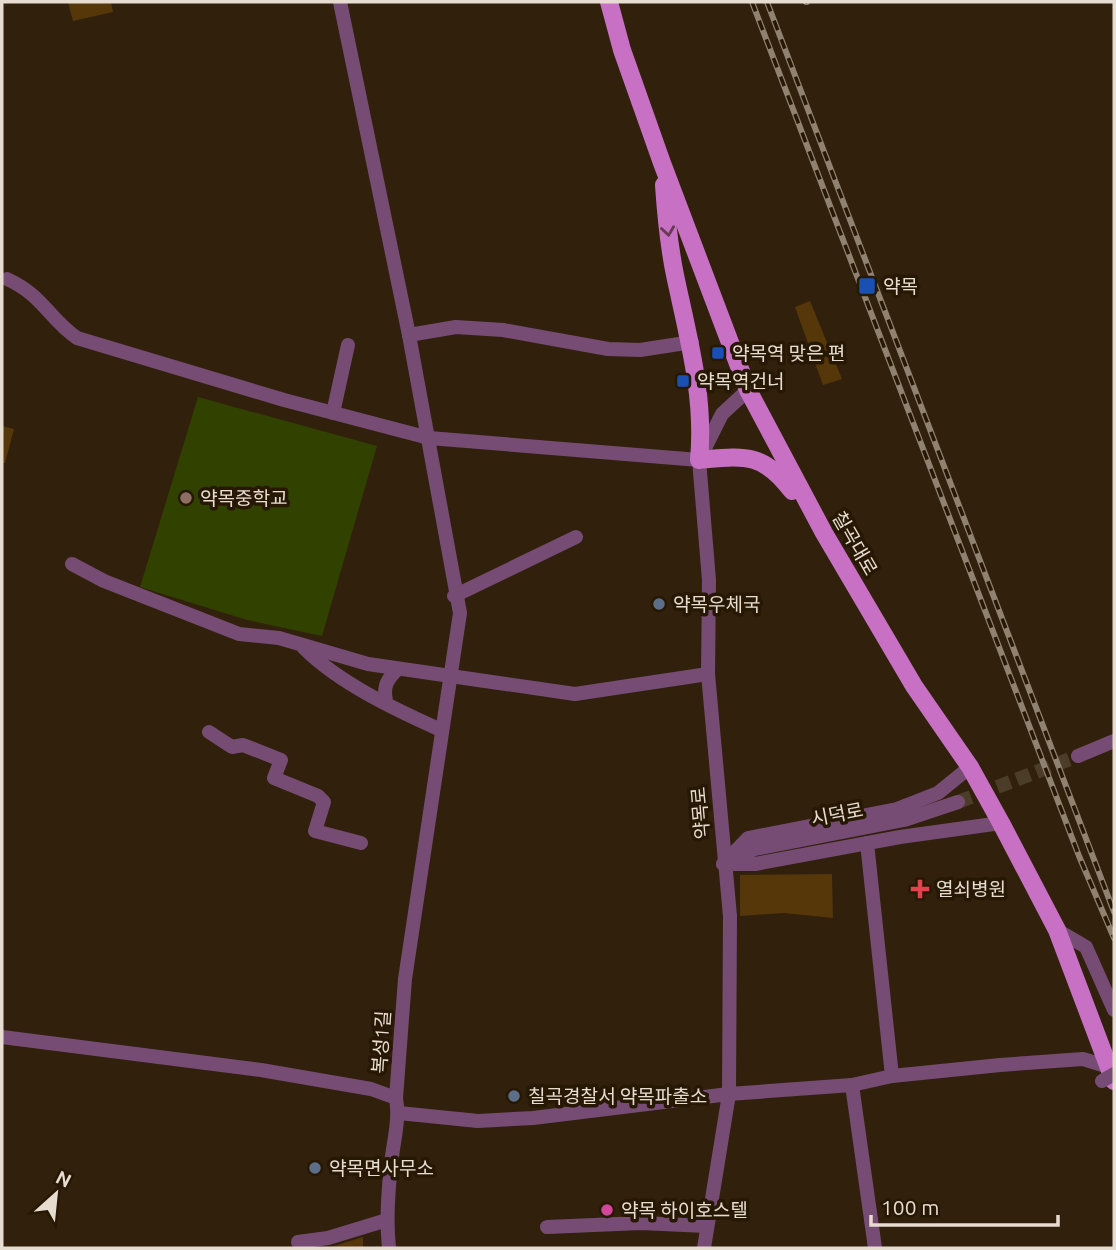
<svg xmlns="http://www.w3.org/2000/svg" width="1116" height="1250" font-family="Ubuntu,'Noto Sans KR',sans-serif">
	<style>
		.green { fill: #314100 }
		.building { fill: #55370a }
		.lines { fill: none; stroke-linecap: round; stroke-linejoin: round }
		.minor-tunnel { stroke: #4c3d29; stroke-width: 14; stroke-dasharray: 14 7; stroke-linecap: butt }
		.minor { stroke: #764c74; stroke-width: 14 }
		.major { stroke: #c871c4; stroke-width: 18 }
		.rail-casing { stroke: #8f8271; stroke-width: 6 }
		.rail { stroke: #271804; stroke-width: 3.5; stroke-dasharray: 10; stroke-linecap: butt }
		.minor-bridge { stroke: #764c74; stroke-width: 14 }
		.oneway { stroke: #673c51 }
		.transit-dot { fill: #1a4fb4; stroke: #271804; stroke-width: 2.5 }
		.education-dot { fill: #8d6e63; stroke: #271804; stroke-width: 2.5 }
		.service-dot { fill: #5c6f8a; stroke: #271804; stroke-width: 2.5 }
		.health-dot { fill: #e0444e; stroke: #271804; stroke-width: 2.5 }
		.hotel-dot { fill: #d1479c; stroke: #271804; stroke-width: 2.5 }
		.labels { text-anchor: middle; stroke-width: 7; stroke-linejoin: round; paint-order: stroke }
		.poi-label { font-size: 19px; fill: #e7dcd0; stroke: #271804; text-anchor: start }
		.street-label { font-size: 19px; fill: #e7dcd0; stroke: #271804 }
	</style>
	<rect width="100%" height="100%" fill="#31210c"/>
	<!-- green -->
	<path class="green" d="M 198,397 L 377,446 L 322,636 L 247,620 L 140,587 Z"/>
	<!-- building -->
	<g class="building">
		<path d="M 68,2 L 111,2 L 113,12 L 73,21 Z"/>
		<path d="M 810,301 L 842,379 L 823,385 L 795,307 Z"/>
		<path d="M 2,426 L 14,429 L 5,463 L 2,463 Z"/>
		<path d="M 832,874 L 833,918 L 784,913 L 740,916 L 740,875 Z"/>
		<path d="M 363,1237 L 363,1248 L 331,1248 L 331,1247 Z"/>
	</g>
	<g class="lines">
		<!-- minor-tunnel -->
		<path class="minor-tunnel" d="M 958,802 L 1078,756"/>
		<!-- minor -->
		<g class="minor">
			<path d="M 340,2 L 409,335 L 460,613 L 405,979 L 396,1098 C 400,1121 393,1142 391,1165 C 388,1192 386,1221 389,1248"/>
			<path d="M 7,279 C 44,296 48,318 77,338 L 284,400 L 429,438 L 699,460"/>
			<path d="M 409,335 L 456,327 L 503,330 L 608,349 L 640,350 L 692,342"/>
			<path d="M 333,413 L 348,345"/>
			<path d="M 72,564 L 104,581 L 239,634 L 279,638 L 368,664 L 575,694 L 708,674"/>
			<path d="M 454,596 L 576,537"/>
			<path d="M 304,648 C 339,683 396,710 441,730"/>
			<path d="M 386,701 C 383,686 387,679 398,669"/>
			<path d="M 209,732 L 232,747 L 243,745 L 281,760 L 274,778 L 318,796 L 324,802 L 315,831 L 361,843"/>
			<path d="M 1078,756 L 1114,741"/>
			<path d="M 867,843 L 892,1076"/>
			<path d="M 733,859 L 755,849 L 904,820 L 958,802"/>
			<path d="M 723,864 L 755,864 L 900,837 L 1001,823"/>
			<path d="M 723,864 L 748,838 L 897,809 L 938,793 L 970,767"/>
			<path d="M 1057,930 L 1086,947 L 1114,1010"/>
			<path d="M 2,1037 L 261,1070 L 371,1089 L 396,1098"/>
			<path d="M 852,1085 L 875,1248"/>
			<path d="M 399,1113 L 478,1121 L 533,1118 L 729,1094 L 852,1085 L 892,1076 L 1000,1065 L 1083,1059 L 1109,1067"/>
			<path d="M 547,1227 L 641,1223 L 706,1226"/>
			<path d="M 298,1242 L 328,1238 L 387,1220"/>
			<path d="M 704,1248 L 729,1094 L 730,916 L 708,674 L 709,580 L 699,460 L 722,414 L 748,390"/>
		</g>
		<!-- major -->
		<g class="major">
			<path d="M 609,2 L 622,50 L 662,163 L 748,390 L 824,533 L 914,686 L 970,767 L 1001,823 L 1057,930 L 1114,1081"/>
			<path d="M 664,185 C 666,215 669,246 675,275 C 688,337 705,396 699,460 C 744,456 763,452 792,491"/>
		</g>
		<!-- rail casing -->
		<g class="rail-casing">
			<g id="rail">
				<path d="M 752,2 L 1079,856 L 1114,938"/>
				<path d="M 767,2 L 1114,912"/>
				<path d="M 806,2 L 807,2"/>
			</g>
		</g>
		<!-- rail -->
		<use href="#rail" class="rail"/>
		<!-- minor-bridge -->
		<path class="minor-bridge" d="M 1102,1081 L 1114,1074"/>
	</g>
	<!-- one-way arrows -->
	<defs><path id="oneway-chevron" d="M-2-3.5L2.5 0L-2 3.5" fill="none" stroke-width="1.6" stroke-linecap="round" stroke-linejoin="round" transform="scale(1.75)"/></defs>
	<use class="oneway" href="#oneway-chevron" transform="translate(668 231) rotate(82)"/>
	<!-- markers -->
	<g class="transit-dot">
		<rect x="858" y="277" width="18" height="18" rx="3.5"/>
		<rect x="711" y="346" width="14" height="14" rx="3.5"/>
		<rect x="676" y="374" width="14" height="14" rx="3.5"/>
	</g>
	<circle class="education-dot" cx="186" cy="498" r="7"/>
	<g class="service-dot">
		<circle cx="659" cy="604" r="7"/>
		<circle cx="514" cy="1096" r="7"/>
		<circle cx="315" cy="1168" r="7"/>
	</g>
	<path class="health-dot" d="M916.5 878.5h7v7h7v7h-7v7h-7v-7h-7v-7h7z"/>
	<circle class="hotel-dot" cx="607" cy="1210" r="7"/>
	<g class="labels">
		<!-- poi labels -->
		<g class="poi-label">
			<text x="883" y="293">약목</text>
			<text x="732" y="360">약목역 맞은 편</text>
			<text x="697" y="388">약목역건너</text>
			<text x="200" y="505">약목중학교</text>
			<text x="673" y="611">약목우체국</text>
			<text x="936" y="896">열쇠병원</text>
			<text x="528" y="1103">칠곡경찰서 약목파출소</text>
			<text x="329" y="1175">약목면사무소</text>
			<text x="621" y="1217">약목 하이호스텔</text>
		</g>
		<!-- street labels -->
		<g class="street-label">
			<text transform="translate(855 543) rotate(60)" y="7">칠곡대로</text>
			<text transform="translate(700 813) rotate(-95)" y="7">약목로</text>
			<text transform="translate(837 814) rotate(-11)" y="7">시덕로</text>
			<text transform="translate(381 1042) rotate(-86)" y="7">복성1길</text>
		</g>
	</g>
	<!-- border -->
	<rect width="1116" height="1250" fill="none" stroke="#e7dcd0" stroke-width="7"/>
	<!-- north arrow -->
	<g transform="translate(56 1194) rotate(27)" stroke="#271804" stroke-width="5" paint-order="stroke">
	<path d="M0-5L12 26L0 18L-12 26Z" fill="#e7dcd0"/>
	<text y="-10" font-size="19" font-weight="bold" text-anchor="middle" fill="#e7dcd0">N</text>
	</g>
	<!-- scale -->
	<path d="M871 1215v10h187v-10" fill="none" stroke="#e7dcd0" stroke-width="3.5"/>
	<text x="881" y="1215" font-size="21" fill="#e7dcd0" stroke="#271804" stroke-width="5" paint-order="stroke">100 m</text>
</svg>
